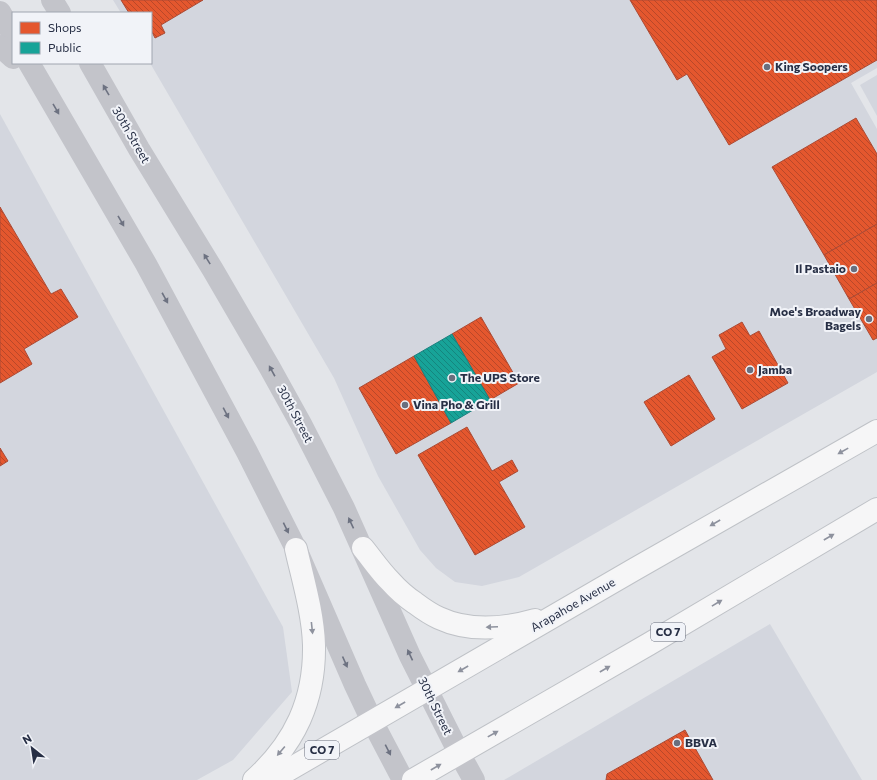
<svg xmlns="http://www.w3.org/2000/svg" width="877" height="780" font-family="Commissioner,sans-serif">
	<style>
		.built { fill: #d3d6de }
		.shops { fill: url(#shops-back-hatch); stroke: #ab4b35 }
		.public { fill: url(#public-back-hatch); stroke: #1c807f }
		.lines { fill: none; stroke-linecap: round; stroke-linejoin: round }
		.primary-casing { stroke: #bfc2c7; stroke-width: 24 }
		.secondary { stroke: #c3c4ca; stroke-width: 22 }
		.primary { stroke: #f6f6f7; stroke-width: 22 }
		.oneway { fill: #6d7281 }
		.oneway2 { fill: #8e929e }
		.poi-dot { fill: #696f7e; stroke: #f1f3f8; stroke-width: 1.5 }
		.labels { text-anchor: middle; stroke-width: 4; stroke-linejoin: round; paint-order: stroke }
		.shield { fill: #f1f3f8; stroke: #646a7b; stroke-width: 1 }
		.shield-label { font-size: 11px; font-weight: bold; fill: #272f45 }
		.poi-label { font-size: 12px; font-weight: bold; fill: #272f45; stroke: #f1f3f8; text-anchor: start }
		.street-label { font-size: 12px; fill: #272f45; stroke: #f1f3f8 }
	</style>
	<defs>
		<pattern id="shops-back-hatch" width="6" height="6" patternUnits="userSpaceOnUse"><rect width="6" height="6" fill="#e4572e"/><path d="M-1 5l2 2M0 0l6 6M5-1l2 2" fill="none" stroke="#b94829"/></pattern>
		<pattern id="public-back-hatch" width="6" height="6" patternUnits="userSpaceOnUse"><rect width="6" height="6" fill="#17a398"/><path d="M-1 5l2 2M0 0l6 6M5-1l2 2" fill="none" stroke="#15857e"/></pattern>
	</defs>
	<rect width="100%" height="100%" fill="#e3e5e9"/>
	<!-- built -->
	<g class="built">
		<path d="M 113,0 L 877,0 L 877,68 L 851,83 L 877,129 L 877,372 L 519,577 L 482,586 L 455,582 L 436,568 L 420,550 L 378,476 L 334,378 L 150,63 L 151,63 L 151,13 L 121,13 Z"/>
		<path d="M 877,75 L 877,116 L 860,85 Z"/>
		<path d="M 0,114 L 283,627 L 292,692 L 233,760 L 197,780 L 0,780 Z"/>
		<path d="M 770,624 L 862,780 L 504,780 Z"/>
	</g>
	<!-- shops -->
	<g class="shops">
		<path d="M 121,0 L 203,0 L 161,25 L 165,33 L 155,38 L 151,30 L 151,13 L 129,13 Z"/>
		<path d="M 630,0 L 877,0 L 877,60 L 729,145 L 687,74 L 677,80 Z"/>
		<path d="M 856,118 L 877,154 L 877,224 L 824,255 L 772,167 Z"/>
		<path d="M 0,207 L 51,294 L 61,289 L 78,317 L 24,349 L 32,364 L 0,383 Z"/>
		<path d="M 877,224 L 877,283 L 849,299 L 824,255 Z"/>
		<path d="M 877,283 L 877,338 L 873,340 L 849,299 Z"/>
		<path d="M 481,317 L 519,383 L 490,400 L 452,334 Z"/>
		<path d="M 742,322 L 750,336 L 759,331 L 788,383 L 742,409 L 712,357 L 726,349 L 719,335 Z"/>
		<path d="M 414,356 L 451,423 L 396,454 L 359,388 Z"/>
		<path d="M 689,375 L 715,419 L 671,446 L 644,402 Z"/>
		<path d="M 467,427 L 492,471 L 512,460 L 518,471 L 499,482 L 525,527 L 475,555 L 418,455 Z"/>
		<path d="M 0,448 L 8,461 L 0,466 Z"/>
		<path d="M 685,730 L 713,780 L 606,780 L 607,774 Z"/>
	</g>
	<!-- public -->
	<path class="public" d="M 452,334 L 490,400 L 451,423 L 414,356 Z"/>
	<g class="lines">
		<!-- primary casing -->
		<g class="primary-casing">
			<g id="primary">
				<path d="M 363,548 C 372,559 380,571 390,581 C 398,590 406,597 415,603 C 423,609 430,614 439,618 C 469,632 503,629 535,620"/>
				<path d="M 254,780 C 295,743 315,700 314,645 C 313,613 303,580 296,549"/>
				<path d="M 271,780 L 635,569 L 877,431"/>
				<path d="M 413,780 L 649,644 L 877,509"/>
			</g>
		</g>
		<!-- secondary -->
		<g class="secondary">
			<path d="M 52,0 L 60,13"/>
			<path d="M 0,12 L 13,35"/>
			<path d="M 0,46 L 13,58"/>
			<path d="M 29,63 L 146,264 L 247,452 L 296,549 L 355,685 L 372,721 L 403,780"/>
			<path d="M 90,63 L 139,149 L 213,270 L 270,368 L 301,424 L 344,508 L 410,656 L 459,753 L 474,780"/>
		</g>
		<!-- primary -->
		<use href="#primary" class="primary"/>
	</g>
	<!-- one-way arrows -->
	<defs><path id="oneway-solid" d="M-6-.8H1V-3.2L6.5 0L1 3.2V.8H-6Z"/></defs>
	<g class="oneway">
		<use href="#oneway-solid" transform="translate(106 90) rotate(-120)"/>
		<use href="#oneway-solid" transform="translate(56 109) rotate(60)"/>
		<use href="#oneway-solid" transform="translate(121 221) rotate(60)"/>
		<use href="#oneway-solid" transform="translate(207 259) rotate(-122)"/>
		<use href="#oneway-solid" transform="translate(165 298) rotate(61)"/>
		<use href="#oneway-solid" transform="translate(272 371) rotate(-119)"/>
		<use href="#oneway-solid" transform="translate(226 413) rotate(62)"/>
		<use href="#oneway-solid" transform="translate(351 523) rotate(-115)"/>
		<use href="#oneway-solid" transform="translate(286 528) rotate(64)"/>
		<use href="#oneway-solid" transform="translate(410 655) rotate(-115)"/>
		<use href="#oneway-solid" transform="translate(345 662) rotate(66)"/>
		<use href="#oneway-solid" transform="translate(388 750) rotate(63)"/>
	</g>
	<g class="oneway2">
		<use href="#oneway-solid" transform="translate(843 451) rotate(151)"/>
		<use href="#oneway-solid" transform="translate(715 523) rotate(150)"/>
		<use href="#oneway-solid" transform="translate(829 537) rotate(-30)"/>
		<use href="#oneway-solid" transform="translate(717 603) rotate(-31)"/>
		<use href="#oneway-solid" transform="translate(492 627) rotate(177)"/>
		<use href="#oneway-solid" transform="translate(312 628) rotate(84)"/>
		<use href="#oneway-solid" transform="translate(463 669) rotate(150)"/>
		<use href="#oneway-solid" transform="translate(605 669) rotate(-30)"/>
		<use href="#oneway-solid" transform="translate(400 705) rotate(150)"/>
		<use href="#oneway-solid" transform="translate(493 734) rotate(-29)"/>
		<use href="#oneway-solid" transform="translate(281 751) rotate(130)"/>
		<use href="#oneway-solid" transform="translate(436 767) rotate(-30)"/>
	</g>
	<!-- markers -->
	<g class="poi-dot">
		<circle cx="767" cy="67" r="4"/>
		<circle cx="854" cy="269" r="4"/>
		<circle cx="869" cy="319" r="4"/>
		<circle cx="750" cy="370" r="4"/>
		<circle cx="452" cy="378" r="4"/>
		<circle cx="405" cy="405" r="4"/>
		<circle cx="677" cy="743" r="4"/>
	</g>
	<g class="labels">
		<!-- shield labels -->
		<g class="shield">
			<rect x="651" y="623" width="34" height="18" rx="3"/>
			<rect x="305" y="741" width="34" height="18" rx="3"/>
		</g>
		<g class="shield-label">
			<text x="668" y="636">CO 7</text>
			<text x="322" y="754">CO 7</text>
		</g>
		<!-- poi labels -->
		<g class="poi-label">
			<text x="775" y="71">King Soopers</text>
			<text x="846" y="273" text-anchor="end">Il Pastaio</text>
			<text x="861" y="316" text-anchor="end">Moe's Broadway<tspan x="861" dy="14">Bagels</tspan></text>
			<text x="758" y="374">Jamba</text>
			<text x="460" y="382">The UPS Store</text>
			<text x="413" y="409">Vina Pho &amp; Grill</text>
			<text x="685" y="747">BBVA</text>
		</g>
		<!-- street labels -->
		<g class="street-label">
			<text transform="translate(131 135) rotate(60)" y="4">30th Street</text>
			<text transform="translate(295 414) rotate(62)" y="4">30th Street</text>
			<text transform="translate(573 605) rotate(-30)" y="4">Arapahoe Avenue</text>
			<text transform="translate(435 706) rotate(64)" y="4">30th Street</text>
		</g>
	</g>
	<!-- legend -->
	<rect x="12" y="12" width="140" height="52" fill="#f1f3f8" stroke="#a0a5b0"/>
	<rect x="20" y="22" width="20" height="12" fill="#e4572e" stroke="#a0a5b0"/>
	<text x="48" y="32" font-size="12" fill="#272f45">Shops</text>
	<rect x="20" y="42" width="20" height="12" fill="#17a398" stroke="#a0a5b0"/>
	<text x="48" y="52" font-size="12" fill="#272f45">Public</text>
	<!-- north arrow -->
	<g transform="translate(32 748) rotate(330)" stroke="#f1f3f8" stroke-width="3" paint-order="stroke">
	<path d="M0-3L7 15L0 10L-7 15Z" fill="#272f45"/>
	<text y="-6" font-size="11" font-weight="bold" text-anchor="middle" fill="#272f45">N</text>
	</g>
</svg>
